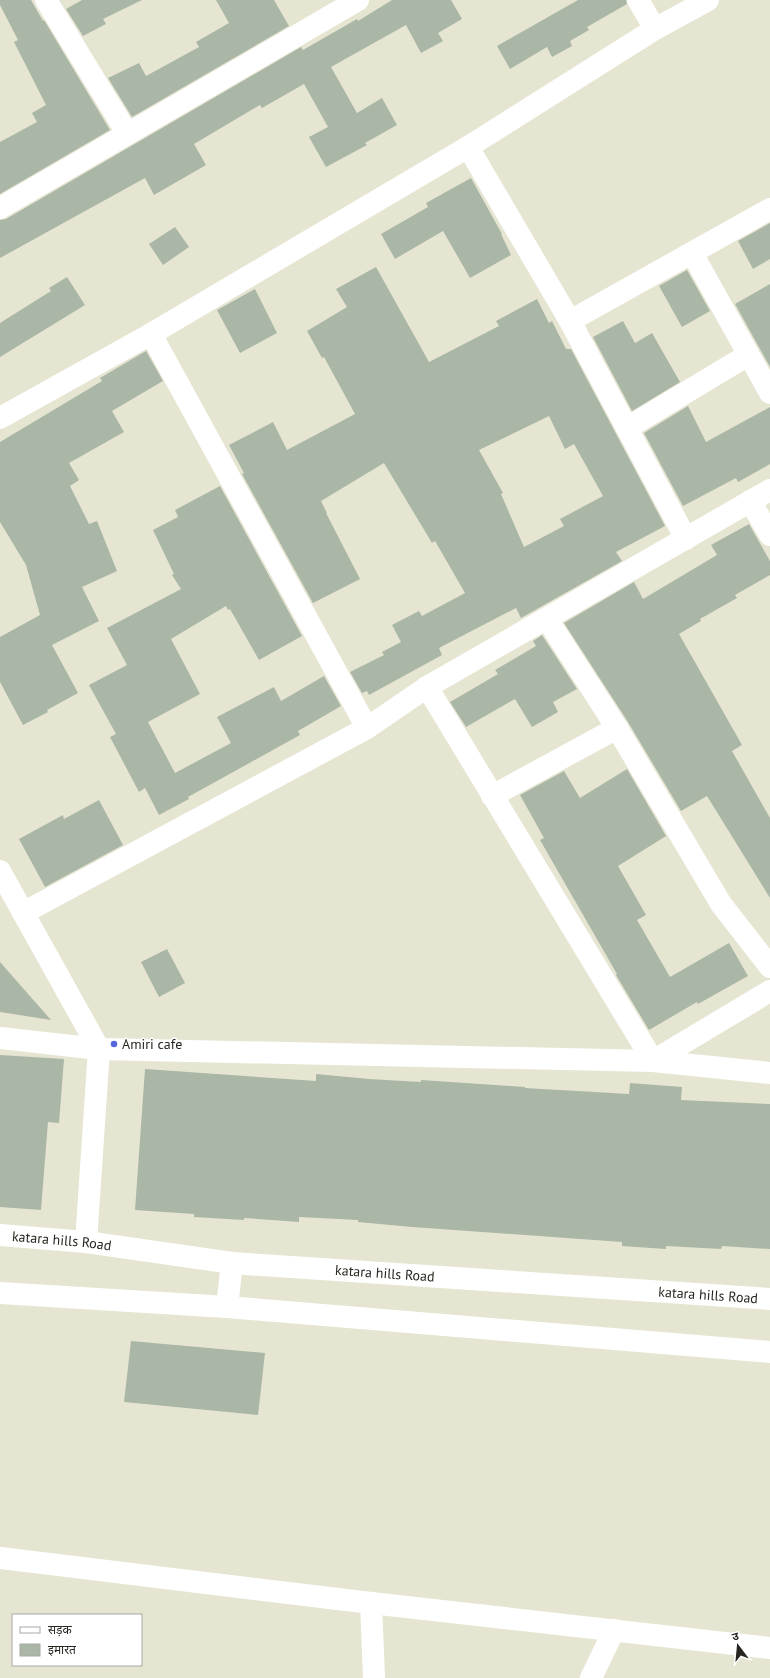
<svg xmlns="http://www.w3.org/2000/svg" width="770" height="1678" font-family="'PT Sans','Noto Sans Devanagari',sans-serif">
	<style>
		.building { fill: #aab7a7; fill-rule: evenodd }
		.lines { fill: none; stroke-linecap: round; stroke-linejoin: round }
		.minor { stroke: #fff; stroke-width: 22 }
		.tertiary { stroke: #fff; stroke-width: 22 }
		.secondary { stroke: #fff; stroke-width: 22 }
		.poi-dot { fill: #5466dc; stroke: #fff; stroke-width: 1.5 }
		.labels { text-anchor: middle; stroke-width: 3; stroke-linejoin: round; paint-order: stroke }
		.poi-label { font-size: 14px; fill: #26261f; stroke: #fff; text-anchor: start }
		.street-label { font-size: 14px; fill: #26261f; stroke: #fff }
	</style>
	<rect width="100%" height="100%" fill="#e6e5d2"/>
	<!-- building -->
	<g class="building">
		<path d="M 0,0 L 31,0 L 43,21 L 44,20 L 110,130 L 0,194 L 0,142 L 37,122 L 32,113 L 46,105 L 14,42 L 18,40 L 0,5 Z"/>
		<path d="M 82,0 L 142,0 L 103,19 L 106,24 L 83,36 L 66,9 Z"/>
		<path d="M 216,0 L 274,0 L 289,26 L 132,117 L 108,78 L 139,63 L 146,76 L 199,47 L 196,42 L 229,23 Z"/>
		<path d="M 392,0 L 451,0 L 462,19 L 438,33 L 443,41 L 421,53 L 406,25 L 331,67 L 357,113 L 382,98 L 397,125 L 365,143 L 367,145 L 326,167 L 309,137 L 328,127 L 304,84 L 262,108 L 260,105 L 194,144 L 206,165 L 154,195 L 145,178 L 0,258 L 0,220 L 6,219 L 301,47 L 303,50 L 357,19 L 358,21 Z"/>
		<path d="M 578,0 L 626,0 L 627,4 L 587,27 L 589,30 L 570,41 L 572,46 L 552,57 L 547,47 L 510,69 L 497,46 Z"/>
		<path d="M 471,178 L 502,234 L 501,234 L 511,255 L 470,278 L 443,231 L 395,259 L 381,234 L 428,207 L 426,203 Z"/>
		<path d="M 770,223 L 770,259 L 753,269 L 738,241 Z"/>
		<path d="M 175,227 L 189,247 L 163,265 L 149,244 Z"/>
		<path d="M 376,267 L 429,362 L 499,326 L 496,321 L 537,299 L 549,323 L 552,321 L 566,349 L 571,349 L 665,526 L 616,552 L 622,561 L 521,618 L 516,608 L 439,648 L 442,655 L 369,695 L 367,691 L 362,693 L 350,672 L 384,655 L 382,652 L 401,642 L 392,625 L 419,611 L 422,616 L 465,593 L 435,541 L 432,543 L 384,463 L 321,501 L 327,513 L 326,513 L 360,579 L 313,603 L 242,474 L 244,473 L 229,445 L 273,422 L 287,450 L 355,414 L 324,357 L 322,358 L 307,331 L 347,307 L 336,289 ZM 549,416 L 565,449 L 574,444 L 603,496 L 560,519 L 564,526 L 524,547 L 501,494 L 503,493 L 479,450 Z"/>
		<path d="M 687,270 L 710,311 L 682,327 L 659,286 Z"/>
		<path d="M 67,277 L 85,305 L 0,357 L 0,323 L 51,291 L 49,288 Z"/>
		<path d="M 770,284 L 770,367 L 735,304 Z"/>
		<path d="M 255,289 L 277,333 L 240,353 L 217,310 Z"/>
		<path d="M 623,321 L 635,343 L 652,333 L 680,382 L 632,411 L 593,337 Z"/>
		<path d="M 146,351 L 163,381 L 112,411 L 124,432 L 69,463 L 79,480 L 70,486 L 89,524 L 97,521 L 117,571 L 82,587 L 99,621 L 52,645 L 78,693 L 47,710 L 48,712 L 23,725 L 0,682 L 0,637 L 40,615 L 26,565 L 0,522 L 0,442 L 102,381 L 100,378 Z"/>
		<path d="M 688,406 L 706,442 L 770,407 L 770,464 L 738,482 L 736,478 L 683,506 L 644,433 Z"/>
		<path d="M 220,486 L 302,636 L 259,660 L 230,609 L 228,610 L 226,606 L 171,639 L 200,694 L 148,722 L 175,773 L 231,743 L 217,717 L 274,687 L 281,701 L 324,676 L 341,706 L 298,731 L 300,735 L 188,797 L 189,799 L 159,815 L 145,788 L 139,792 L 110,737 L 116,734 L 89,685 L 127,665 L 107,628 L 181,589 L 172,575 L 174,574 L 153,530 L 178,517 L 175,510 Z"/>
		<path d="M 749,524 L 770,561 L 770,575 L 735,595 L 737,598 L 700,619 L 701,621 L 679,634 L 742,745 L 732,751 L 770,818 L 770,898 L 707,796 L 681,811 L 628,722 L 564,623 L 634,582 L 643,599 L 717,555 L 711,545 Z"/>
		<path d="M 542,635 L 577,689 L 553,702 L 558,712 L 532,727 L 515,699 L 466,727 L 450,702 L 498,674 L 495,670 L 536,646 L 533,641 Z"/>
		<path d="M 627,769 L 666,836 L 618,866 L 646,915 L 637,920 L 670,977 L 729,943 L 748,976 L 698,1004 L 697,1002 L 649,1030 L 616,975 L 617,974 L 540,840 L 544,838 L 520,795 L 564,771 L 580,798 Z"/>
		<path d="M 99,800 L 123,845 L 45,887 L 19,839 L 63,815 L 64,819 Z"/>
		<path d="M 167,949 L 185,983 L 159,997 L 141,962 Z"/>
		<path d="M 0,962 L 51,1020 L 0,1012 Z"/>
		<path d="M 0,1055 L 64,1059 L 59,1123 L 48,1122 L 41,1210 L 0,1207 Z"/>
		<path d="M 145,1069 L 316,1081 L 316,1074 L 369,1079 L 421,1082 L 421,1080 L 525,1087 L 525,1088 L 629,1094 L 630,1083 L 682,1087 L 681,1100 L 770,1104 L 770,1249 L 722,1246 L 721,1249 L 666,1246 L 666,1249 L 622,1246 L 622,1242 L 412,1227 L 358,1222 L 358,1220 L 299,1217 L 299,1222 L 244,1218 L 244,1220 L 194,1217 L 194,1214 L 135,1210 Z"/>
		<path d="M 131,1341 L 265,1353 L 258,1415 L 124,1402 Z"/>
	</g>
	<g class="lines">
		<!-- minor -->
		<g class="minor">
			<path d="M 46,0 L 127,133"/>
			<path d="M 638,0 L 655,29"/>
			<path d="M 468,147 L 570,321 L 686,539"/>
			<path d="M 0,208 L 358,0"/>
			<path d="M 692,253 L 770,393"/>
			<path d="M 570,321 L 770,209"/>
			<path d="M 151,334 L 367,728"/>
			<path d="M 0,418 L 151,334 L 468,147 L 655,29 L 708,0"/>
			<path d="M 627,428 L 748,355"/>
			<path d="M 750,501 L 770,535"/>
			<path d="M 547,619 L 617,728 L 721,904 L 770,967"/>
			<path d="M 427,687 L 653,1061 L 770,991"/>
			<path d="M 492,796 L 617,728"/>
			<path d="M 0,871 L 99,1049 L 86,1242"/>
			<path d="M 23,913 L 367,728 L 427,687 L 770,490"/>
			<path d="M 0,1038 L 99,1049 L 653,1061 L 770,1073"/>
			<path d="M 0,1293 L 227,1307 L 770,1352"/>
			<path d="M 227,1307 L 232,1263"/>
			<path d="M 371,1603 L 374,1678"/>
			<path d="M 591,1678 L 614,1630"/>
		</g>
		<!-- tertiary -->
		<path class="tertiary" d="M 0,1558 L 371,1603 L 770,1648"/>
		<!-- secondary -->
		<path class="secondary" id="s1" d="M 0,1235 L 86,1242 L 232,1263 L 770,1299"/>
	</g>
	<!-- markers -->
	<circle class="poi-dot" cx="114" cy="1044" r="4"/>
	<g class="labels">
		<!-- poi labels -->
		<g class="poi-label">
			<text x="122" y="1049">Amiri cafe</text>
		</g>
		<!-- street labels -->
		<g class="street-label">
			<text dy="5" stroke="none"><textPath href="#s1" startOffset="62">katara hills Road</textPath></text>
			<text dy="5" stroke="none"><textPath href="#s1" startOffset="387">katara hills Road</textPath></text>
			<text dy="5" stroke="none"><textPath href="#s1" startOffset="711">katara hills Road</textPath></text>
		</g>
	</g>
	<!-- legend -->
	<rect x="12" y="1614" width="130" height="52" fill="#ffffff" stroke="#a8a8a5"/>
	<rect x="20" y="1627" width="20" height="6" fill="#ffffff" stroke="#a8a8a5"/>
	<text x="48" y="1634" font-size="12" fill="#26261f">सड़क</text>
	<rect x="20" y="1644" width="20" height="12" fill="#aab7a7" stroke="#a8a8a5"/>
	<text x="48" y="1654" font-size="12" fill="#26261f">इमारत</text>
	<!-- north arrow -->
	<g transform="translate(738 1646) rotate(344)" stroke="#ffffff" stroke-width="3" paint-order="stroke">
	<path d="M0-3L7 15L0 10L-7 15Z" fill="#26261f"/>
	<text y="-6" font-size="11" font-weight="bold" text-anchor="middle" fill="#26261f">उ</text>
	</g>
</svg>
